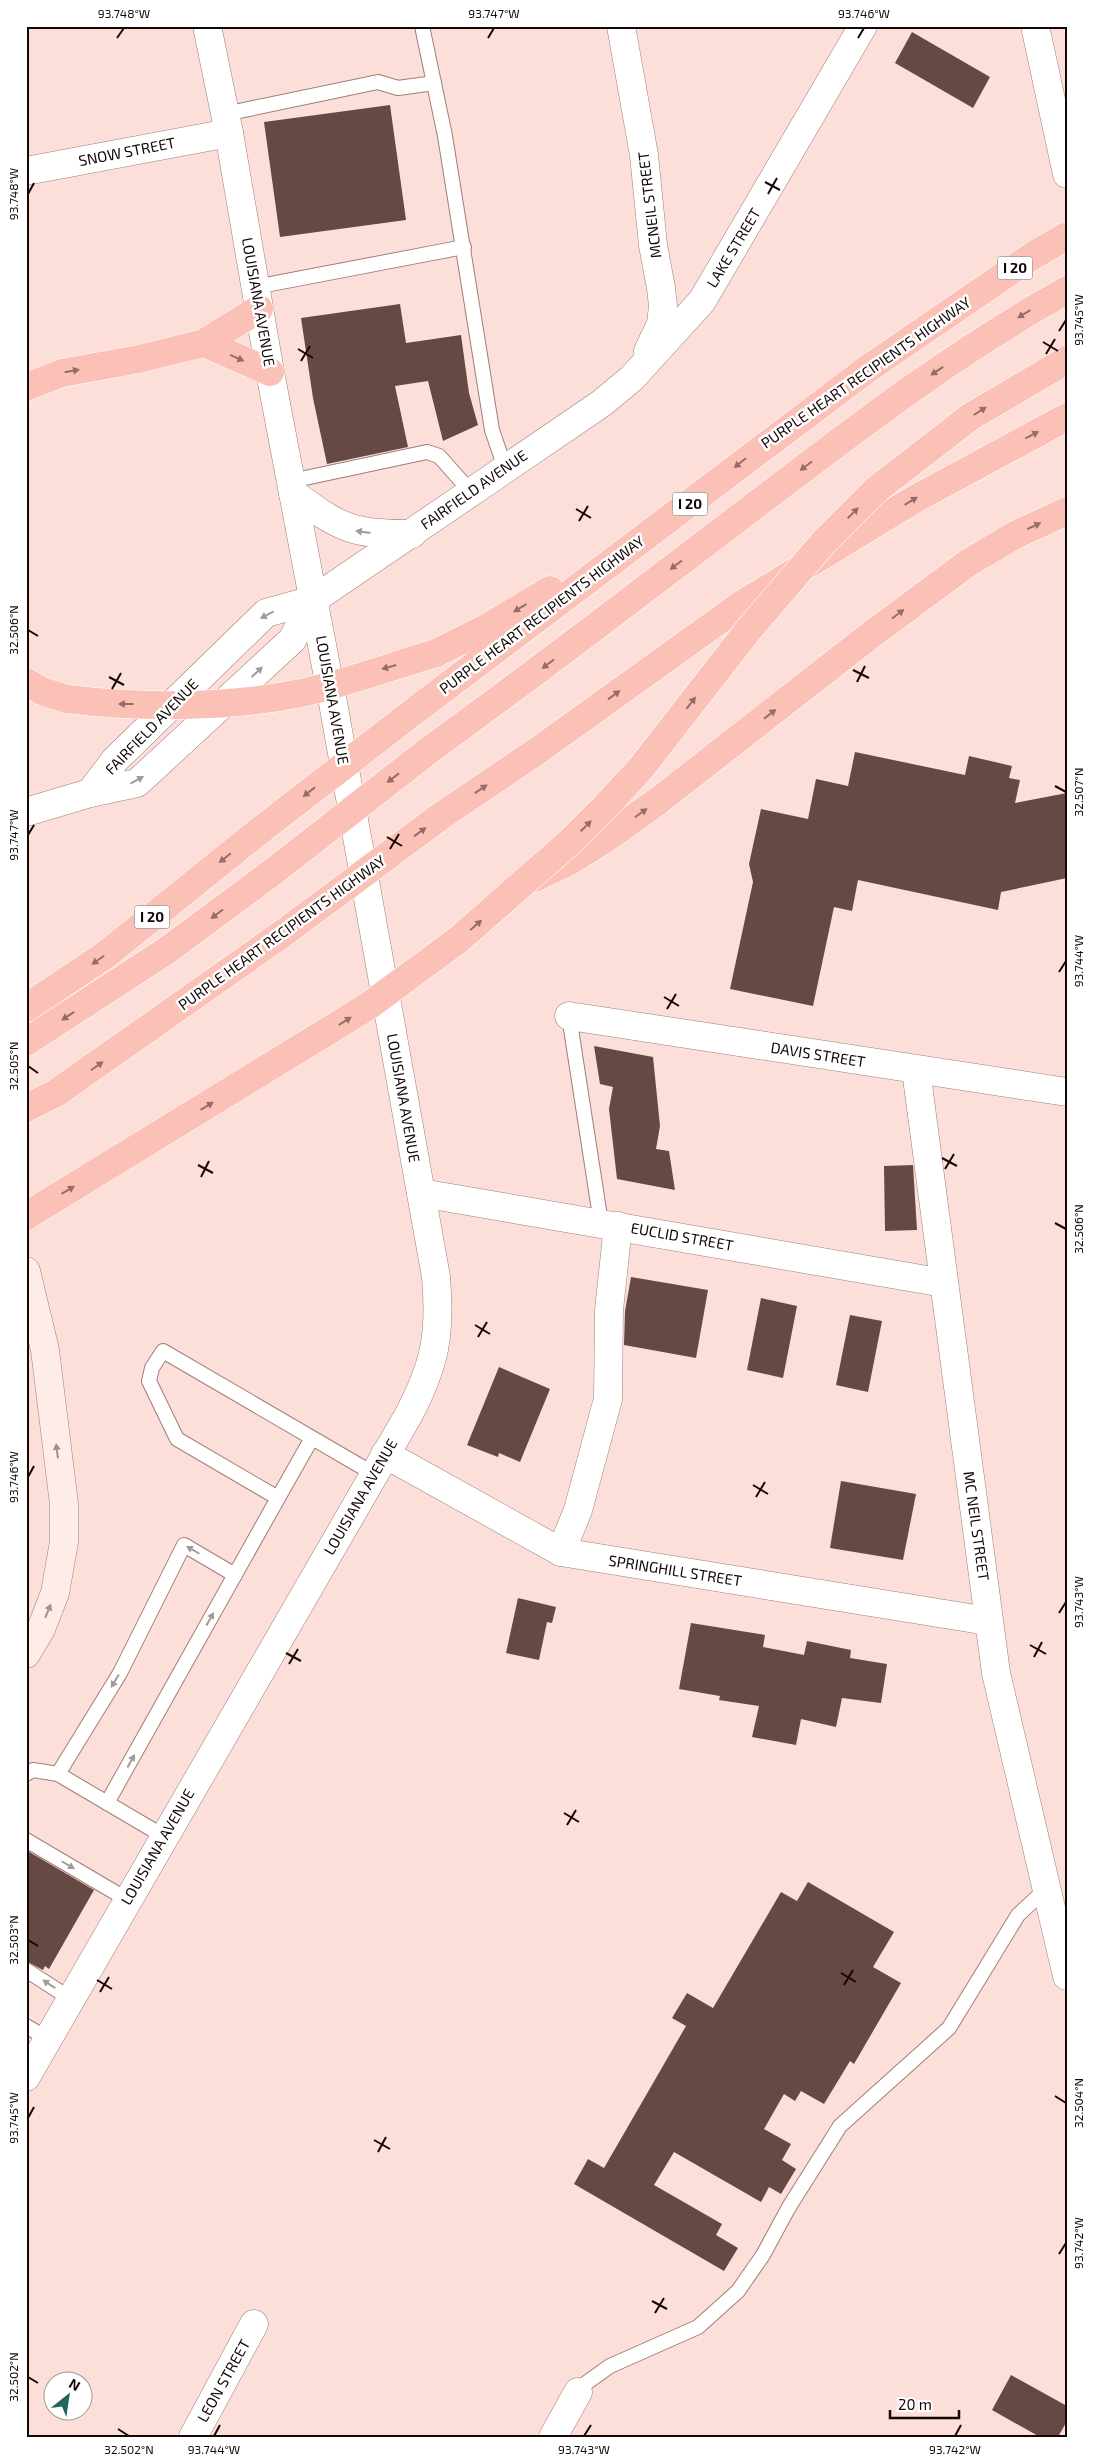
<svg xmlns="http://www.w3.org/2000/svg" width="1093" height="2463" font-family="'Exo 2',sans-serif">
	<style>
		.building { fill: #674943 }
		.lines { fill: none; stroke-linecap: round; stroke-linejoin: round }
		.service-casing { stroke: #9f7e78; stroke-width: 16 }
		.minor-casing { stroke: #9f7e78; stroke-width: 29 }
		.tertiary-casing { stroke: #9f7e78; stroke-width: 29 }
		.secondary-casing { stroke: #9f7e78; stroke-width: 29 }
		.motorway-casing { stroke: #fff; stroke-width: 29 }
		.service { stroke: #fff; stroke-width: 14 }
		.minor { stroke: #fff; stroke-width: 28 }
		.tertiary { stroke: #fff; stroke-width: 28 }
		.secondary { stroke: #feece9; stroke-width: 28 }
		.motorway { stroke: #fbc0b6; stroke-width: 28 }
		.motorway-bridge-casing { stroke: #fff; stroke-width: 29; stroke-linecap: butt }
		.motorway-bridge { stroke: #fbc0b6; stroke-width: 28 }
		.oneway { fill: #936d67 }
		.oneway2 { fill: #a19c9b }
		.oneway3 { fill: #a0918e }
		.ticks { fill: none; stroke: #130806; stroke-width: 2 }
		.labels { text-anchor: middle; stroke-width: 5; stroke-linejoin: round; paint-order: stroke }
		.shield { fill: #fff; stroke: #5a5251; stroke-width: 1 }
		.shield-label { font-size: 14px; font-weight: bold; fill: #130806 }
		.street-label { font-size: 15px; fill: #130806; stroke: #fff }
		.neatline { fill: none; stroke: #130806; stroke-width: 2 }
		.ticks-label { font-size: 12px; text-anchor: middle; fill: #130806 }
	</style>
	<rect width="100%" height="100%" fill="#fddfd9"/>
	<!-- building -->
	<g class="building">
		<path d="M 912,32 L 990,77 L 973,108 L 895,63 Z"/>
		<path d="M 390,105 L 406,220 L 280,237 L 264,122 Z"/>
		<path d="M 400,304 L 406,343 L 461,335 L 469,393 L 478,425 L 443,441 L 428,381 L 395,386 L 408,447 L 327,464 L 313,398 L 301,318 Z"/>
		<path d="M 855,752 L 965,775 L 969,756 L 1012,766 L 1009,778 L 1020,780 L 1015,803 L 1067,793 L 1067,878 L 1001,892 L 998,910 L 858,880 L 852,911 L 834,907 L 813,1006 L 730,989 L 753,882 L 749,864 L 761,809 L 808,819 L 816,779 L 848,786 Z"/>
		<path d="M 594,1046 L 653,1057 L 660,1126 L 656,1149 L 669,1151 L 675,1190 L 617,1179 L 609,1109 L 613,1087 L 600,1084 Z"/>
		<path d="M 913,1165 L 917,1230 L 885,1231 L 884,1166 Z"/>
		<path d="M 631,1277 L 708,1290 L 696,1358 L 624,1345 L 625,1311 Z"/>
		<path d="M 761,1298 L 797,1306 L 783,1378 L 747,1370 Z"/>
		<path d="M 850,1315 L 882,1321 L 868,1392 L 836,1385 Z"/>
		<path d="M 499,1367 L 550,1389 L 520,1462 L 499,1453 L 498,1457 L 467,1445 Z"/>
		<path d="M 841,1481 L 916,1494 L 903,1560 L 830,1548 Z"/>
		<path d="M 518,1598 L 556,1607 L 552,1623 L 547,1622 L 539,1660 L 506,1653 Z"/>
		<path d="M 691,1623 L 765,1635 L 763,1647 L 804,1655 L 807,1641 L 851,1650 L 850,1658 L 887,1664 L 881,1703 L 842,1698 L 836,1727 L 801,1719 L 796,1745 L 752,1737 L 759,1706 L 719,1700 L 720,1696 L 679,1689 Z"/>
		<path d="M 26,1850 L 94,1890 L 49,1969 L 45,1966 L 43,1970 L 26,1961 Z"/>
		<path d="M 808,1882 L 894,1932 L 873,1967 L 901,1983 L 854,2064 L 850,2061 L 824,2104 L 801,2091 L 795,2101 L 784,2094 L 764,2129 L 791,2144 L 782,2160 L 796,2169 L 781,2194 L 769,2187 L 761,2202 L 674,2152 L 654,2185 L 722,2224 L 716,2235 L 738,2248 L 724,2271 L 574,2184 L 588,2159 L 604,2168 L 686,2026 L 672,2018 L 687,1993 L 713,2008 L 781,1892 L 797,1901 Z"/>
		<path d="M 1011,2375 L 1067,2406 L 1067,2421 L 1058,2437 L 1040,2437 L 992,2410 Z"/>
	</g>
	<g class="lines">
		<!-- service casing -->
		<g class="service-casing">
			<g id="service">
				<path d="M 422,26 L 445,136 L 492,430 L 505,468"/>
				<path d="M 225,114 L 378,82 L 398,88 L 434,83"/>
				<path d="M 255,287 L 464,247"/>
				<path d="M 291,481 L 427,452 L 439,456 L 471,492"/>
				<path d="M 569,1016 L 601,1223"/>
				<path d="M 278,1498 L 312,1438"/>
				<path d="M 26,1774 L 33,1770 L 58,1774"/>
				<path d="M 107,1803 L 278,1498 L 177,1439 L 149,1381 L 152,1368 L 163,1351 L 374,1474"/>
				<path d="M 165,1837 L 58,1774 L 120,1673 L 184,1545 L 235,1575"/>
				<path d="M 26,1840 L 128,1900"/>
				<path d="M 26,1970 L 71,1999"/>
				<path d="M 26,2026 L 48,2039"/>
				<path d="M 578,2392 L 582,2386 L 610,2366 L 698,2327 L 738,2291 L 763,2255 L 789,2207 L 840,2126 L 949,2028 L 1018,1915 L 1045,1890"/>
			</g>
		</g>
		<!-- minor casing -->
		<g class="minor-casing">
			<g id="minor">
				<path d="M 621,26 L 644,155 L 653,245 L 661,288 L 663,306 L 661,324 L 648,351"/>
				<path d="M 26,171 L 229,133"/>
				<path d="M 293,493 C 339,528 353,535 412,534"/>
				<path d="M 313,600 L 602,403 L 632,378 L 702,301 L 863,26"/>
				<path d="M 569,1016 L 1067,1092"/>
				<path d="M 916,1070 L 996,1673 L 1067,1976"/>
				<path d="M 421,1193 L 944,1283"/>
				<path d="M 385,1454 L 561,1552 L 988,1621"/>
				<path d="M 561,1552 L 578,1510 L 608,1399 L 609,1310 L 618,1226"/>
				<path d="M 26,2077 L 408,1416 C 435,1365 441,1335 436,1277 L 333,703 L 270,372 L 229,133 L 207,26"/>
				<path d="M 193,2437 L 254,2324"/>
				<path d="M 553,2437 L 578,2392"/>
			</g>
		</g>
		<!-- tertiary casing -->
		<g class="tertiary-casing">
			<g id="tertiary">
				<path d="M 1035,26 L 1067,174"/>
				<path d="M 90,793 L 115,760 L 266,613 L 313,600"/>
				<path d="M 26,812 L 90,793 L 137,783 L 292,640 L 313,600"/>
			</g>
		</g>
		<!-- secondary casing -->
		<g class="secondary-casing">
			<path id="secondary" d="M 26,1271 L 45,1350 L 64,1504 L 64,1542 L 55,1593 L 41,1629 L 26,1654"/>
		</g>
		<!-- motorway casing -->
		<g class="motorway-casing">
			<g id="motorway">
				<path d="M 204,343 L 270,372"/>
				<path d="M 26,387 L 62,373 L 139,359 L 204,343 L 259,309"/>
				<path d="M 436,653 L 488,627 L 550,590"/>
				<path d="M 26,682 L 44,692 L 67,699"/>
				<path d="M 417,709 L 866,370 L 1034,255 L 1067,236"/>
				<path d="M 432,748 C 540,670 646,588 753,507 C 854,430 955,352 1067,290"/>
				<path d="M 441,816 L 540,749 L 739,606 L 915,499 L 1067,417"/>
				<path d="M 535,878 L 570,861 L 602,841 L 658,801 L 872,634 L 968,563 L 1015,535 L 1067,511"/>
				<path d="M 26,1008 L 104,956 L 263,828"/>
				<path d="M 26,1042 L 166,951 L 270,874"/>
				<path d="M 26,1108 L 56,1093 L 282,934"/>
			</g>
		</g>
		<!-- service -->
		<use href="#service" class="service"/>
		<!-- minor -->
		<use href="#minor" class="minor"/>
		<!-- tertiary -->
		<use href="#tertiary" class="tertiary"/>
		<!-- secondary -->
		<use href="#secondary" class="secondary"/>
		<!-- motorway -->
		<use href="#motorway" class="motorway"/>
		<!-- motorway-bridge casing -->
		<g class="motorway-bridge-casing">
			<g id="motorway-bridge">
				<path d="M 67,699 C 141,708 228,708 301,693 C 347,683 392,666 436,653"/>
				<path d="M 263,828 L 417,709"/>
				<path d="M 270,874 L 432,748"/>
				<path d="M 282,934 L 441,816"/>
				<path d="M 26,1216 L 367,1007 L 458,940 L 571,841 L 605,807 L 641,768 L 750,628 L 823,543 L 877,489 L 970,417 L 1067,360"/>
			</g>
		</g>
		<!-- motorway-bridge -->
		<use href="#motorway-bridge" class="motorway-bridge"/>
	</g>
	<!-- one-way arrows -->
	<defs><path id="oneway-solid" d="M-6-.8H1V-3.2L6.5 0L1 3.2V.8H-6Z" transform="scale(1.25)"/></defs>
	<g class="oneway">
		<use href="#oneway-solid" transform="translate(1024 314) rotate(149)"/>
		<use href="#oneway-solid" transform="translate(237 358) rotate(24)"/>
		<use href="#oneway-solid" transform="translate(72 371) rotate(-10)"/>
		<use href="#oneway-solid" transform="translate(937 371) rotate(146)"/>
		<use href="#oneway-solid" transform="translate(980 411) rotate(-32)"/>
		<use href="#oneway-solid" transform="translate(1032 435) rotate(-27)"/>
		<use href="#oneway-solid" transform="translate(740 463) rotate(141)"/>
		<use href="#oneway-solid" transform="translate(806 466) rotate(143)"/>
		<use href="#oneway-solid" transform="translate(911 501) rotate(-31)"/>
		<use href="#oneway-solid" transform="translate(853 513) rotate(-45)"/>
		<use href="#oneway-solid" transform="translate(1034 526) rotate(-25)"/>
		<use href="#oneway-solid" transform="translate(676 565) rotate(143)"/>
		<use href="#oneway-solid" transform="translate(520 608) rotate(149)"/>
		<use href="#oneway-solid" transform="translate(898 614) rotate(-37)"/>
		<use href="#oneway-solid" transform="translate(548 664) rotate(143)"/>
		<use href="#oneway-solid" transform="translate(389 667) rotate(164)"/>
		<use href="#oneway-solid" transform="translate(614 695) rotate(-36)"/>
		<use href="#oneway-solid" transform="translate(691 703) rotate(-52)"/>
		<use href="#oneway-solid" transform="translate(126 704) rotate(180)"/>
		<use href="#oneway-solid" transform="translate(770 714) rotate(-38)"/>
		<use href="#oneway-solid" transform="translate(393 778) rotate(142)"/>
		<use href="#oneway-solid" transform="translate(481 789) rotate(-34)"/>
		<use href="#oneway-solid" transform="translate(309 792) rotate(142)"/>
		<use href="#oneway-solid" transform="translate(641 813) rotate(-35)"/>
		<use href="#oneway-solid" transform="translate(586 826) rotate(-45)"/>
		<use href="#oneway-solid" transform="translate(420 832) rotate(-36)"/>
		<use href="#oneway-solid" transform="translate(225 858) rotate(141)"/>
		<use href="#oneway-solid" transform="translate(217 914) rotate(143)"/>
		<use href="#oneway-solid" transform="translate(476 925) rotate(-41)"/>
		<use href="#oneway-solid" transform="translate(98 960) rotate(145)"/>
		<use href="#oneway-solid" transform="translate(68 1016) rotate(147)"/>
		<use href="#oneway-solid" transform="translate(345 1021) rotate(-32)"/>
		<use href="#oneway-solid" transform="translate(97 1066) rotate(-35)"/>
		<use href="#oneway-solid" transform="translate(207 1106) rotate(-31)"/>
		<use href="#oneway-solid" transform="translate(68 1190) rotate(-31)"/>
	</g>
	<g class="oneway2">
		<use href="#oneway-solid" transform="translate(363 532) rotate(-172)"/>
		<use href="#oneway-solid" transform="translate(267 615) rotate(152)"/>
		<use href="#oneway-solid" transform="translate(257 672) rotate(-43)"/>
		<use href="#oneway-solid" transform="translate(137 780) rotate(-29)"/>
		<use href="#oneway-solid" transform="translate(193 1550) rotate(-150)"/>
		<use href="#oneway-solid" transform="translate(210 1619) rotate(-61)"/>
		<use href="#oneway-solid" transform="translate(115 1681) rotate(121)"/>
		<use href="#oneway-solid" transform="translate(131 1761) rotate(-61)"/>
		<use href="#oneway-solid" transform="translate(68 1865) rotate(30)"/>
		<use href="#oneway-solid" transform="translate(49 1984) rotate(-147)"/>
	</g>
	<g class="oneway3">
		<use href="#oneway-solid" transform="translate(57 1451) rotate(-97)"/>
		<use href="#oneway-solid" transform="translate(48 1611) rotate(-68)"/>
	</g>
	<!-- ticks -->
	<path class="ticks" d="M 117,38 L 124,28M 488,38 L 494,28M 858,38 L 864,28M 765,182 L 780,190M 28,194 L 34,183M 768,194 L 777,178M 1059,331 L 1066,320M 1043,342 L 1058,351M 298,349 L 313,358M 1046,354 L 1055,339M 301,361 L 310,346M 576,509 L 591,518M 579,521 L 588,506M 28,630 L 38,636M 853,670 L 869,678M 109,677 L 124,685M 857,682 L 865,666M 112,689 L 121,673M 1055,786 L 1066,792M 28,835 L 34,825M 387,837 L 402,846M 390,849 L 399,834M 1059,972 L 1066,961M 664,997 L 679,1006M 667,1009 L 676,994M 28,1066 L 38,1073M 942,1158 L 957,1166M 198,1165 L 213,1173M 945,1169 L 954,1154M 201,1177 L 209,1161M 1055,1223 L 1066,1229M 475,1325 L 490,1334M 478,1337 L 487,1322M 28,1477 L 34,1466M 753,1485 L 768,1494M 756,1497 L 765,1482M 1059,1613 L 1066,1602M 1030,1645 L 1046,1654M 286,1653 L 301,1661M 1034,1657 L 1042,1642M 289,1664 L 298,1649M 564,1813 L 579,1822M 567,1825 L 576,1810M 28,1940 L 38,1946M 841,1973 L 856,1982M 97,1980 L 112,1989M 844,1985 L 853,1970M 100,1992 L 109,1977M 1055,2096 L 1066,2103M 28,2118 L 34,2107M 374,2140 L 390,2149M 378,2152 L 386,2137M 1059,2254 L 1066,2243M 652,2301 L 667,2309M 655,2313 L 664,2298M 28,2377 L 38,2383M 118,2429 L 129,2436M 214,2436 L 220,2425M 584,2436 L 591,2425M 955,2436 L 961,2425"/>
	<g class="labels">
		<!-- shield labels -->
		<g class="shield">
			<rect x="997.5" y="256.5" width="35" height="23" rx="4"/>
			<rect x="672.5" y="492.5" width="35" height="23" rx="4"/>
			<rect x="134.5" y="905.5" width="35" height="23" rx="4"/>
		</g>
		<g class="shield-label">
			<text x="1015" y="273">I 20</text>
			<text x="690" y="509">I 20</text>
			<text x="152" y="922">I 20</text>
		</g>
		<!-- street labels -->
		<g class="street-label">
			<text transform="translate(127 152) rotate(-11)" y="5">SNOW STREET</text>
			<text transform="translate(650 205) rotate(-97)" y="5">MCNEIL STREET</text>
			<text transform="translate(734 248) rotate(-59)" y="5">LAKE STREET</text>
			<text transform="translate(258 302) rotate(80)" y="5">LOUISIANA AVENUE</text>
			<text transform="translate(866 373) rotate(-35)" y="5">PURPLE HEART RECIPIENTS HIGHWAY</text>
			<text transform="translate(474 490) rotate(-35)" y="5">FAIRFIELD AVENUE</text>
			<text transform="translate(542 615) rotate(-37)" y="5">PURPLE HEART RECIPIENTS HIGHWAY</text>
			<text transform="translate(332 700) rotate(80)" y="5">LOUISIANA AVENUE</text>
			<text transform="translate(152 727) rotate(-46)" y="5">FAIRFIELD AVENUE</text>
			<text transform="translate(282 933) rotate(-36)" y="5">PURPLE HEART RECIPIENTS HIGHWAY</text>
			<text transform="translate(818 1055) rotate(9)" y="5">DAVIS STREET</text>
			<text transform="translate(403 1098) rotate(80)" y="5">LOUISIANA AVENUE</text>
			<text transform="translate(682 1237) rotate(10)" y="5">EUCLID STREET</text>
			<text transform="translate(361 1497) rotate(-60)" y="5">LOUISIANA AVENUE</text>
			<text transform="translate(976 1526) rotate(82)" y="5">MC NEIL STREET</text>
			<text transform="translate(675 1571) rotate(9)" y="5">SPRINGHILL STREET</text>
			<text transform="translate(158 1847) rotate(-60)" y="5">LOUISIANA AVENUE</text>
			<text transform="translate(224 2381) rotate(-61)" y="5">LEON STREET</text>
		</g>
	</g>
	<!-- border -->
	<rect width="1093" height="2463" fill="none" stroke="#ffffff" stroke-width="55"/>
	<!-- north arrow -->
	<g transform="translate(68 2396) rotate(30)"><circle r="24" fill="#ffffff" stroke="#a19c9b"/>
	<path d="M0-4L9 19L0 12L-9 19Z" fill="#20675b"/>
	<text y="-8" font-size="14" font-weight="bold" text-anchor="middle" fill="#130806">N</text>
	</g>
	<!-- scale -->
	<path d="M890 2410v8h69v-8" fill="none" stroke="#130806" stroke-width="2.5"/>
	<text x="898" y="2410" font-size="15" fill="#130806" stroke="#ffffff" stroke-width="4" paint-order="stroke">20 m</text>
	<rect x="28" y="28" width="1038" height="2408" class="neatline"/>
	<g class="ticks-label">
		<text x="124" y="18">93.748°W</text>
		<text x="494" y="18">93.747°W</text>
		<text x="864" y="18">93.746°W</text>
		<text transform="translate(14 194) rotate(-90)" y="4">93.748°W</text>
		<text transform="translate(1079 320) rotate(-90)" y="4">93.745°W</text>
		<text transform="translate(14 630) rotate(-90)" y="4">32.506°N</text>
		<text transform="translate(1079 792) rotate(-90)" y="4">32.507°N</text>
		<text transform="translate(14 835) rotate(-90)" y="4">93.747°W</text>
		<text transform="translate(1079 961) rotate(-90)" y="4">93.744°W</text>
		<text transform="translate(14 1066) rotate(-90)" y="4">32.505°N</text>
		<text transform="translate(1079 1229) rotate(-90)" y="4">32.506°N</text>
		<text transform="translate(14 1477) rotate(-90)" y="4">93.746°W</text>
		<text transform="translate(1079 1602) rotate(-90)" y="4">93.743°W</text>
		<text transform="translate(14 1940) rotate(-90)" y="4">32.503°N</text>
		<text transform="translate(1079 2103) rotate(-90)" y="4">32.504°N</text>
		<text transform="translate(14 2118) rotate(-90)" y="4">93.745°W</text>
		<text transform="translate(1079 2243) rotate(-90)" y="4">93.742°W</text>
		<text transform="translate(14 2377) rotate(-90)" y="4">32.502°N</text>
		<text x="129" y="2454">32.502°N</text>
		<text x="214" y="2454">93.744°W</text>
		<text x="584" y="2454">93.743°W</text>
		<text x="955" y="2454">93.742°W</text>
	</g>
</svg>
